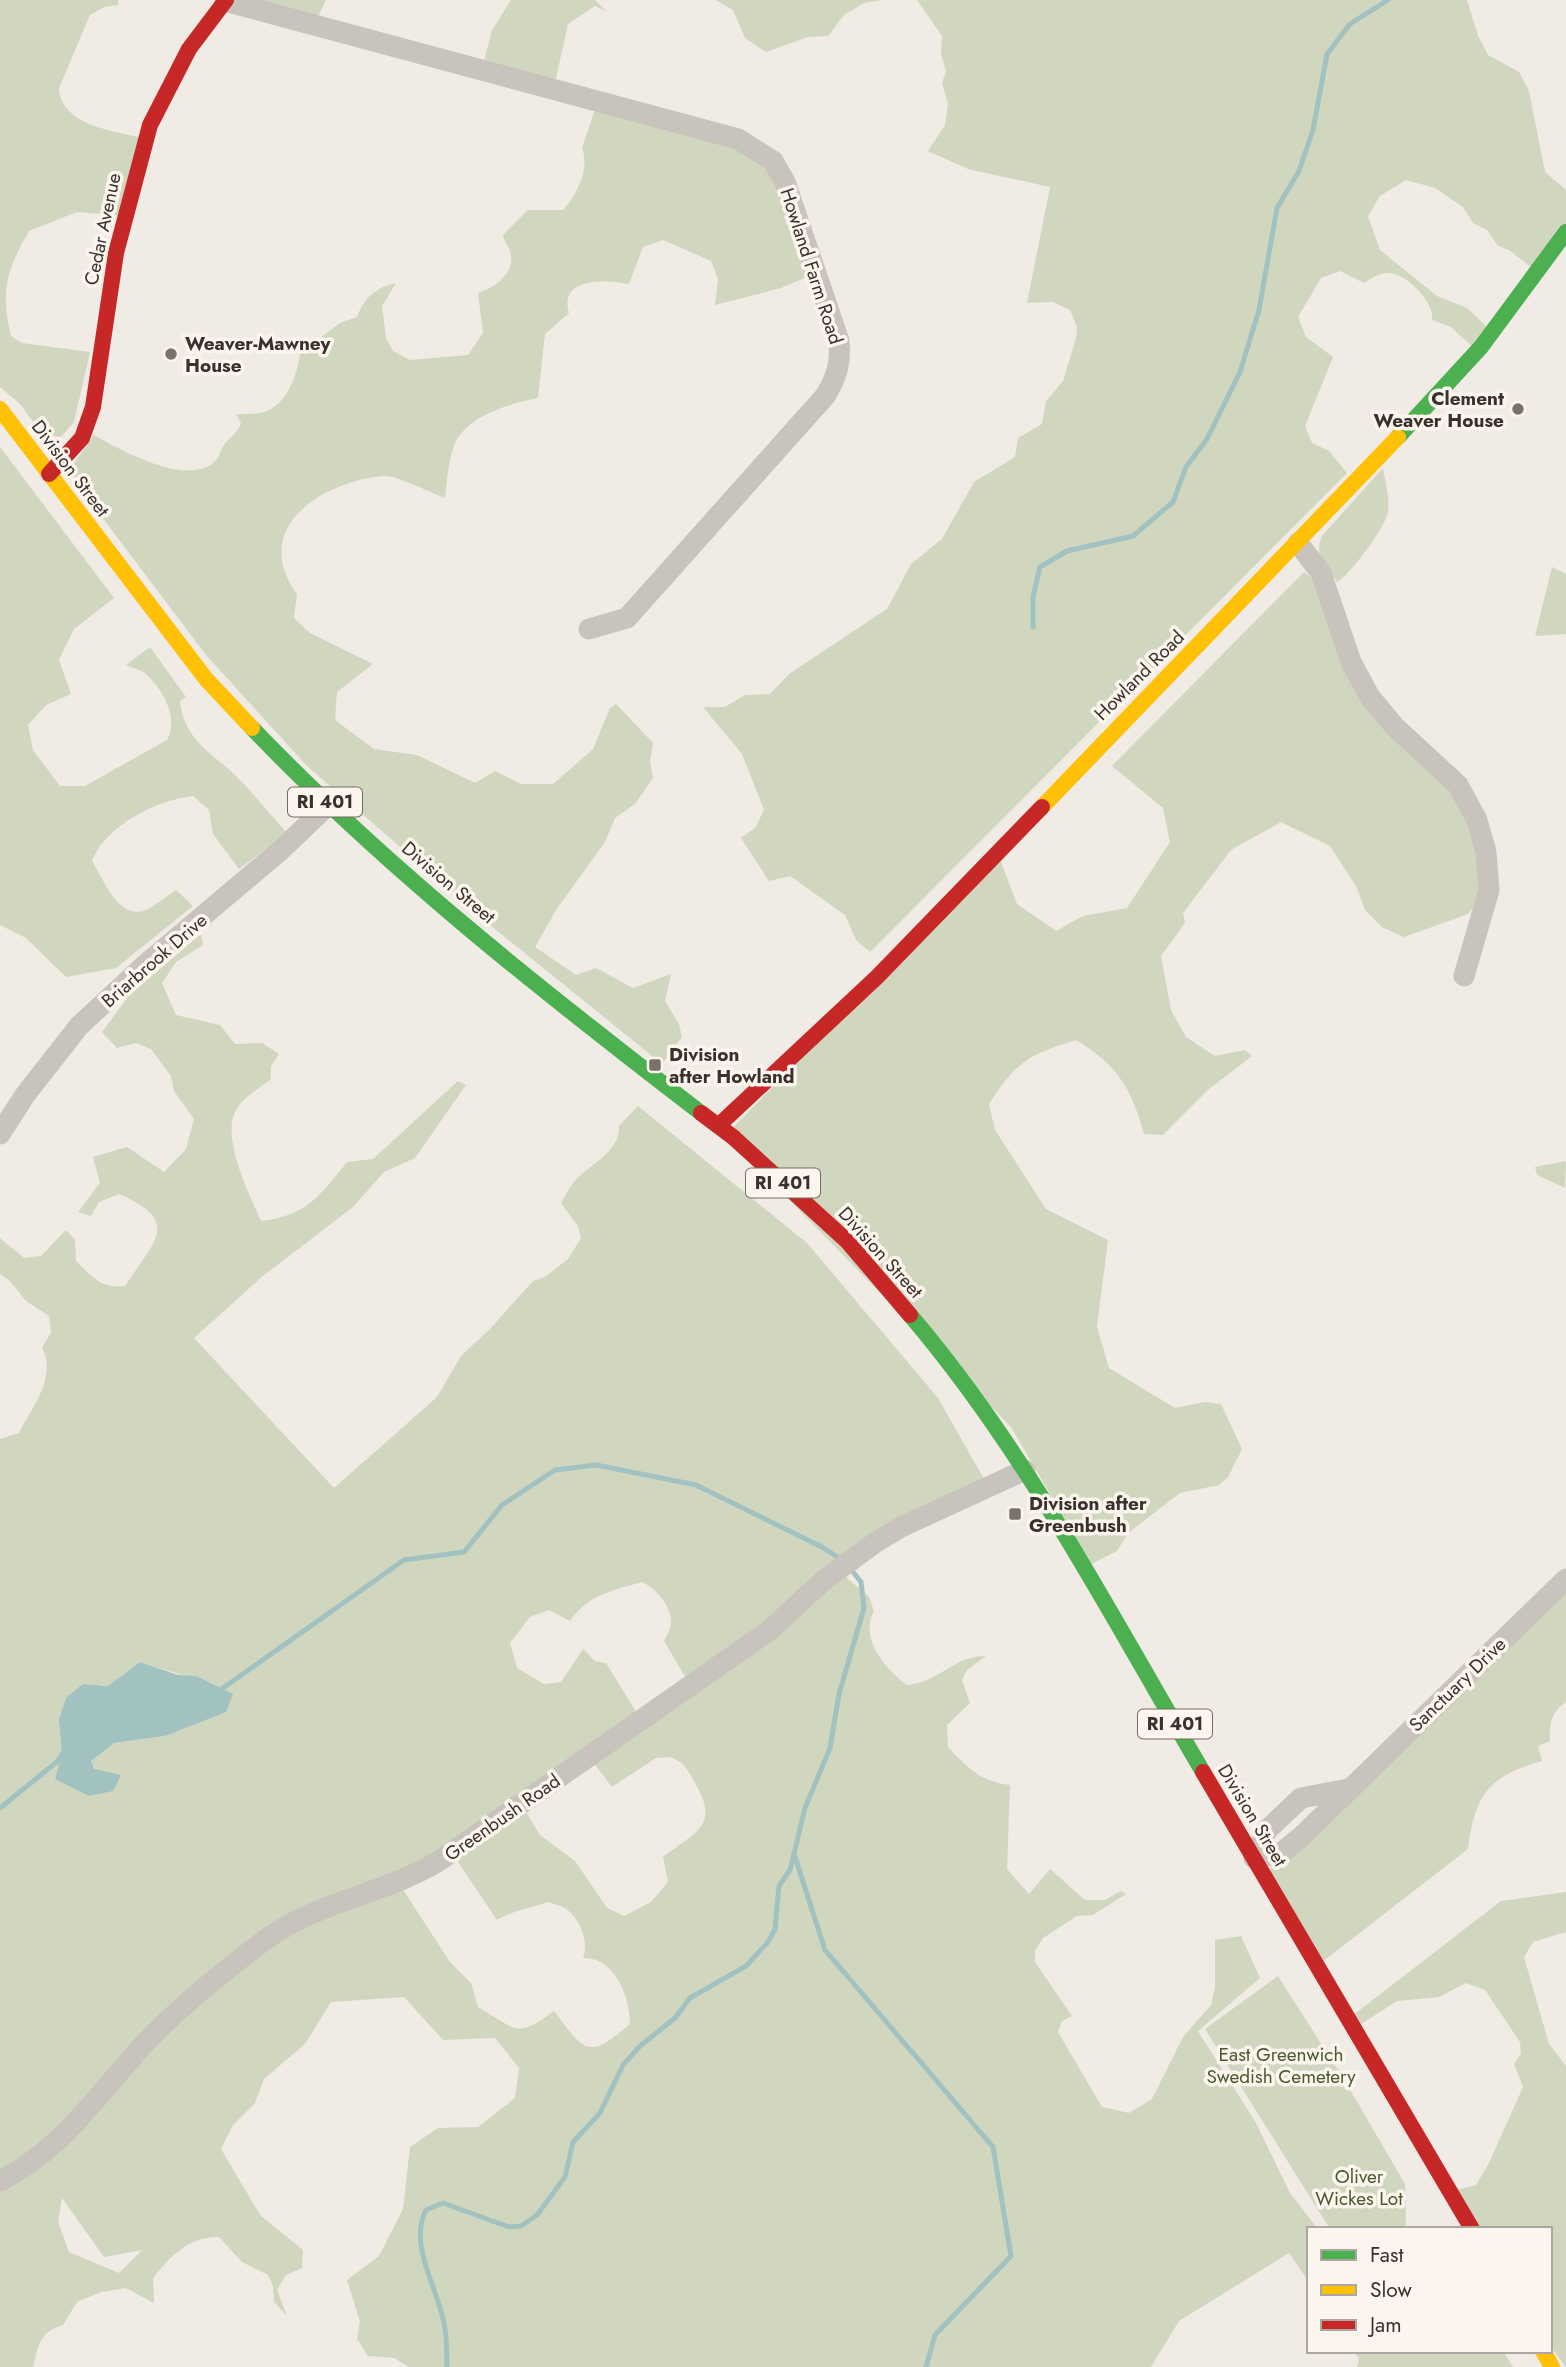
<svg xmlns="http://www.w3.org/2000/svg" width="1566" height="2367" font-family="Jost,sans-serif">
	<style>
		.green { fill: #d1d6bf; fill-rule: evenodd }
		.water { fill: #a1c2c1 }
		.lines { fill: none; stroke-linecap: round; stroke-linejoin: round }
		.stream { stroke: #a1c2c1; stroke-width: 5 }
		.street { stroke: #c9c3be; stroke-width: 21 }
		.fast { stroke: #4caf50; stroke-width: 16 }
		.slow { stroke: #ffc107; stroke-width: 16 }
		.jam { stroke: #c62828; stroke-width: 16 }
		.poi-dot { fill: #7a716c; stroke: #fbf5ee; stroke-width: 2.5 }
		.labels { text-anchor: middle; stroke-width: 7; stroke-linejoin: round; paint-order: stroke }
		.shield { fill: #fbf5ee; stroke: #756b66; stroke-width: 2 }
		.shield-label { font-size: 18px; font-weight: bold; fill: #3b302b }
		.street-label { font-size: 19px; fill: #3b302b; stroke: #fbf5ee }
		.poi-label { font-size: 19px; font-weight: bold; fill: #3b302b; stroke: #fbf5ee; text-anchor: start }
		.park-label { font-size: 19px; fill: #4a5a2e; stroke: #fbf5ee }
	</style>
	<rect width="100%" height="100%" fill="#f0ebe5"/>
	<!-- green -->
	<g class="green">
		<path d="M 0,0 L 118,0 L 118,5 L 104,7 L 90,15 L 59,88 C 61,126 114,131 143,138 L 125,216 L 77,212 L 29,231 C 7,269 0,291 11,336 L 22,343 L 90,352 L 74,422 L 61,437 L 42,434 L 20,404 L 0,387 Z"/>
		<path d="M 259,0 L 326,0 L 317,19 Z"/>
		<path d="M 511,0 L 595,0 L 607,12 L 595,6 L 568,24 L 555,83 L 483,65 L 492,30 Z"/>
		<path d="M 716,0 L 882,0 L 864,3 L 844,15 L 828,36 L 808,37 L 766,52 L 745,38 L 733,10 Z"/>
		<path d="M 917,0 L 1467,0 L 1478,36 L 1488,55 L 1519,72 L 1529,91 L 1545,172 L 1566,190 L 1566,233 L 1536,271 L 1509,250 L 1498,246 L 1487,230 L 1473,223 L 1463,207 L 1435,188 L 1406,180 L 1380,196 L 1368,216 L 1380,250 L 1437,296 L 1467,308 L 1491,331 L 1476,350 L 1451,327 L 1432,320 C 1435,303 1407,274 1390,273 C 1380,272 1372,278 1364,283 L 1340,271 L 1321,278 L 1298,317 L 1306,337 L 1333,357 L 1305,426 L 1312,443 L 1329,451 L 1347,473 L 870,952 L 856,940 L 845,915 L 790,876 L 769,881 L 741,838 L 755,828 L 764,810 L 742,754 L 703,707 L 725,707 L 745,695 L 770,694 L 789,674 L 887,609 L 911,564 L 942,539 L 974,482 L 1015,457 L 1018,438 L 1042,424 L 1046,401 L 1063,381 L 1076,338 L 1077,327 L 1070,310 L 1053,302 L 1027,303 L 1050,187 L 968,169 L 928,151 L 945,125 L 948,104 L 942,83 L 946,71 L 941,54 L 942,36 Z"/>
		<path d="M 598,101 L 768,154 L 821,271 L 781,288 L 715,305 L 718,279 L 711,261 L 663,240 L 643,247 L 629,284 C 608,280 558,276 569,313 L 545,334 L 538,398 C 508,404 462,417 453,449 C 448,464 447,482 445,498 C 431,493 397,475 383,476 C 321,482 249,528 297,594 L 294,618 L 310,633 L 373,664 L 337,692 L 335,720 L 374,749 L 417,755 L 475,783 L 495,771 L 521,784 L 553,784 L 593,749 L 610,708 L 616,704 L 653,743 L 650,761 L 653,778 L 635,804 L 615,818 L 605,842 L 556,910 L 535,947 L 576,975 L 596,968 L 633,988 L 671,974 L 665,1001 L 679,1024 L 682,1037 L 662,1064 L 490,925 L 307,766 L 206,655 L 68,472 L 94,435 C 120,450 192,490 217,459 C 220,455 221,449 224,445 C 231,436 237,434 241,423 L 236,414 C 248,414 264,415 274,407 C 290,396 298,371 300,353 L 340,323 L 357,317 C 365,297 375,288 396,283 L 382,306 L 386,338 L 393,351 L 410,360 L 468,355 L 483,333 L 478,293 C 495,288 517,272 510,251 C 508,245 504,242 503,235 L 528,210 L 563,210 C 577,195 590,169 582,148 Z"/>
		<path d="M 0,447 L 114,598 L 74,629 L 59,660 L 71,694 L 46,705 L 28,725 L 33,750 L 60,786 L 85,786 L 167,740 C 179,719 164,691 147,675 C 142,670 132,668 126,665 L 150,647 L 186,697 L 180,701 C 184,740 211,752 236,776 C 254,794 270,814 287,833 L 239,869 L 213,834 L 209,810 L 193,796 C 157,800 106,825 92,861 C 103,878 117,918 143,911 C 154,908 166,896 176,890 L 193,906 L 116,968 L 66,977 L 26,938 L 0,925 Z"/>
		<path d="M 1383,468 C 1385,481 1390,499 1388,512 C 1386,526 1350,575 1337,582 C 1326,565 1313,556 1322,536 Z"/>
		<path d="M 1552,567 L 1566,574 L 1566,634 L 1535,636 Z"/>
		<path d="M 1304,572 L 1325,589 L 1336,640 L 1441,776 L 1477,835 L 1479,899 L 1468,914 L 1404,937 L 1382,927 L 1365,910 L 1357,888 L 1330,846 L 1281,822 L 1231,850 L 1183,913 L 1185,923 L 1161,956 L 1171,1010 L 1186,1037 L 1215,1056 L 1245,1050 L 1252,1056 L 1209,1089 L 1163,1135 L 1144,1134 C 1131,1087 1118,1066 1076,1040 C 1028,1055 1017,1061 989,1104 L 995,1130 L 1046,1209 L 1108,1240 L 1097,1327 L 1109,1368 L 1175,1408 L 1205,1402 L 1221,1404 L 1242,1449 L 1228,1477 L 1219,1485 L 1180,1493 L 1128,1533 L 1117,1551 L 1091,1564 L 1011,1427 L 726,1135 L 998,854 L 1017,904 L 1056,931 L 1083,916 L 1127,908 L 1170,842 L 1163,808 L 1112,766 Z"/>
		<path d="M 201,934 L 203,945 L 176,962 L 162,983 L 176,1015 L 220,1025 L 235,1044 L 262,1043 L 279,1054 L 271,1066 L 271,1079 C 261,1087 245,1096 238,1107 C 218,1133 250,1196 261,1221 C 306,1216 320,1196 347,1162 L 373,1159 L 458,1081 L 466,1085 L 415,1158 L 384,1172 L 353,1207 L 263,1276 L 194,1338 L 334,1488 L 437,1397 L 461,1356 L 489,1330 L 533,1281 L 545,1277 L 568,1259 L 581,1238 L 578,1226 L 561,1203 C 565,1196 569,1188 573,1183 C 589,1164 620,1153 619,1126 L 638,1106 L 807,1243 L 938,1398 L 989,1488 L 839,1571 L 869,1597 L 874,1611 C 859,1638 885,1669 907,1685 C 940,1682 953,1656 986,1656 L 967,1670 L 962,1680 L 970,1703 L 947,1725 L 948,1747 C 968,1768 981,1782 1010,1785 L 1007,1869 L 1029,1894 L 1050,1869 L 1085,1900 L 1105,1900 L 1121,1891 L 1126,1894 L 1093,1915 L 1077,1916 L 1043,1938 L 1035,1951 L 1035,1962 L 1072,2016 L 1062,2021 L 1058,2032 L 1102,2107 L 1129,2113 L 1152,2099 L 1183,2037 L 1211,2005 L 1215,1987 L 1215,1940 L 1241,1936 L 1260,1978 L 1198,2031 L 1256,2123 L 1290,2193 L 1318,2229 L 1309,2229 L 1309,2282 L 1289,2253 L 1179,2321 L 1151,2367 L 409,2367 L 394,2358 L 368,2356 L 357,2339 L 360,2322 L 347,2280 L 379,2256 L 403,2209 L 410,2147 L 438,2128 L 478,2127 L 515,2098 L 519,2068 L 495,2038 L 443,2040 L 404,1997 L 331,2002 L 305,2044 L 264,2079 L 255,2103 L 233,2125 L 221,2149 L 260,2215 L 303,2250 L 302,2268 L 286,2275 L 277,2290 L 287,2316 L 274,2302 L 273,2286 L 268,2275 L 242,2262 L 219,2237 C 189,2236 171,2256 153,2278 L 154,2303 L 126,2288 L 101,2292 L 77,2302 L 63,2325 C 40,2331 38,2346 33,2367 L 0,2367 L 0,1439 L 19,1433 C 33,1406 57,1377 42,1347 L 51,1333 L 49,1316 L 26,1301 L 10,1281 L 0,1274 L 0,1238 L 24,1258 L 41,1256 L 66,1230 L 75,1240 L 76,1261 C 92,1277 102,1289 125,1286 C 154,1241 183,1222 119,1194 L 99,1202 L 91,1216 L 78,1212 L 100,1183 L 93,1157 L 127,1147 L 164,1172 L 186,1149 L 194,1119 L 174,1091 L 171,1076 L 151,1049 L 136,1043 L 117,1048 L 102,1032 L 131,993 ZM 642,1582 C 656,1588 673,1608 671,1624 C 671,1629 666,1636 664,1641 L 690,1685 L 640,1718 L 606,1663 L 595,1661 L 583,1649 L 561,1682 L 544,1684 L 517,1668 L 510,1643 L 530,1617 L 549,1610 L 570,1621 C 587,1595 614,1590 642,1582 ZM 140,1662 C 173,1673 199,1678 230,1693 L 165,1736 L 114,1743 L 90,1760 L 94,1769 L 55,1779 L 83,1684 L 108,1686 ZM 671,1757 C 685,1763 689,1772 696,1785 C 720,1826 694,1833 663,1857 L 668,1882 L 651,1902 L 624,1916 L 607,1908 L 575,1861 L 540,1835 L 521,1804 L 590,1758 L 612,1787 L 656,1758 ZM 454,1856 L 497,1920 C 514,1910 529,1909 547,1902 C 554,1904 564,1906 569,1911 C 581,1922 589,1942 583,1958 C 615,1957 630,1997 630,2024 C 588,2060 586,2053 554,2011 C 515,2040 517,2029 478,2007 L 471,1983 L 450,1962 L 400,1885 ZM 62,2198 L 104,2257 L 142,2250 L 119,2273 L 69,2252 L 58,2222 Z"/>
		<path d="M 1566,1161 L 1565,1188 L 1537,1175 L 1535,1167 Z"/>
		<path d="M 1566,1584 L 1566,1702 C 1551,1712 1549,1724 1550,1741 L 1538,1746 L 1542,1761 C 1489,1776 1475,1794 1468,1849 L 1317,1966 L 1262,1876 Z"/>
		<path d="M 1566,1892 L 1566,1932 L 1533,1942 L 1524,1957 L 1549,2044 L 1566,2066 L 1566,2367 L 1550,2346 L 1550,2229 L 1480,2229 L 1457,2190 L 1476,2185 L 1489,2163 L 1523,2087 L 1514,2064 L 1521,2054 L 1520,2042 L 1485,1990 L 1466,1983 L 1439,1997 L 1397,2001 L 1355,2028 L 1348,2019 L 1501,1901 Z"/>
		<path d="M 1278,1976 L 1345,2081 L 1405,2184 L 1406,2229 L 1330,2229 L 1205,2029 Z"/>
		<path d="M 1354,2351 L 1503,2351 L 1513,2367 L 1357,2367 L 1359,2359 Z"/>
	</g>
	<!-- water -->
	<path class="water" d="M 140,1662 L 178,1675 L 196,1676 L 233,1694 L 226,1712 L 165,1736 L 114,1743 L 91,1761 L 94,1769 L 121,1775 L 113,1791 L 89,1796 L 55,1779 L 62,1754 L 59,1720 L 66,1698 L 83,1684 L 108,1686 Z"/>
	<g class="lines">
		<!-- stream -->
		<g class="stream">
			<path d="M 1033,627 L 1033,597 L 1040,567 L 1067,551 L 1133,536 L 1173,502 L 1186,467 L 1207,439 L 1240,372 L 1259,310 L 1277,208 L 1299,171 L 1313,130 L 1327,54 L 1350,24 L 1388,0"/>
			<path d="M 216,1693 L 404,1560 L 464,1552 L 502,1505 L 555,1470 L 596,1465 L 696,1485 L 822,1547 L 842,1560"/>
			<path d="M 0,1808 L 58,1761 L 64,1751"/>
			<path d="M 795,1857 L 825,1950 L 993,2147 L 1011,2256 L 935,2335 L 926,2367"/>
			<path d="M 447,2367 C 447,2352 447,2338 444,2323 C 438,2289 408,2244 426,2210 L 443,2203 L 509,2227 L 521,2226 L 537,2215 L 565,2177 L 573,2142 L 600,2113 L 623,2065 L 640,2046 L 675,2018 L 690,1998 L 746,1966 L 768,1942 L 775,1929 L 779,1886 L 790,1870 L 805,1808 L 830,1748 L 839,1694 L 864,1608 L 861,1582 L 849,1567"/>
		</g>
		<!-- street -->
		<g class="street">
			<path d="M 225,1 L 738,139 L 773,161 L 785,182 L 839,341 C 841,363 837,376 826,395 L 627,618 L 589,629"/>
			<path d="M 1298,543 L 1321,573 L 1351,662 L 1370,697 L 1395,727 L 1458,785 L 1477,820 L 1486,852 L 1489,890 L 1464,976"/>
			<path d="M 0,1134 L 25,1095 L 79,1026 L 146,964 L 281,850 L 328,805"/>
			<path d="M 1254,1858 L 1280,1854 L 1302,1836 L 1566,1579"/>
			<path d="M 1254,1858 L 1267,1830 L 1301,1798 L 1348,1789"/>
			<path d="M 0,2181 C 65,2147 97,2095 145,2043 C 178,2008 219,1975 257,1946 C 315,1900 379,1897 439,1861 L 770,1630 L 823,1581 L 876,1542 L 901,1527 L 1025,1470"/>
		</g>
		<!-- fast -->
		<g class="fast">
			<path d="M 1398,437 L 1481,347 L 1566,232"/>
			<path d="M 252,728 C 388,870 545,993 701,1113"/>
			<path d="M 910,1315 C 1027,1452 1111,1616 1203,1772"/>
		</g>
		<!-- slow -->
		<g class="slow">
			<path d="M 0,409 L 206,679 L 252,728"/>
			<path d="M 1042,807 L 1398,437"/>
			<path d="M 1543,2351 L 1552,2367"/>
		</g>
		<!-- jam -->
		<g class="jam">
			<path d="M 49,474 L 82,438 L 93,407 L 116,253 L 150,125 L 189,49 L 226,0"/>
			<path d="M 701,1113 L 733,1137 L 847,1241 L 910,1315"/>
			<path d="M 719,1125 L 877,977 L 1042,807"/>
			<path d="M 1203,1772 L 1472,2229"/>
		</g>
	</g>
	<!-- markers -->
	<g class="poi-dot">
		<circle cx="171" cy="354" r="7"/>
		<circle cx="1518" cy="409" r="7"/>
		<rect x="648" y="1058" width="14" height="14" rx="3.5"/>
		<rect x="1008" y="1507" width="14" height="14" rx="3.5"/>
	</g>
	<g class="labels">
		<!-- shield labels -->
		<g class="shield">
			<rect x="288" y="787.5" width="74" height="29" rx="5"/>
			<rect x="746" y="1168.5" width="74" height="29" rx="5"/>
			<rect x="1138" y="1709.5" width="74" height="29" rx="5"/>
		</g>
		<g class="shield-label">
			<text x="325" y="808">RI 401</text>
			<text x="783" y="1189">RI 401</text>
			<text x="1175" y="1730">RI 401</text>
		</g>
		<!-- street labels -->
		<g class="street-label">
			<text transform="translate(102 229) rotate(-78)" y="7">Cedar Avenue</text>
			<text transform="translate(812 266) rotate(72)" y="7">Howland Farm Road</text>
			<text transform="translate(71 468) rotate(53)" y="7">Division Street</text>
			<text transform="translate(1139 675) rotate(-45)" y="7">Howland Road</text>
			<text transform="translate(449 882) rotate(40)" y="7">Division Street</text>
			<text transform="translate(154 960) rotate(-41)" y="7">Briarbrook Drive</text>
			<text transform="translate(881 1252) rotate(48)" y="7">Division Street</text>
			<text transform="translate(1457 1684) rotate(-44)" y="7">Sanctuary Drive</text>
			<text transform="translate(1253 1815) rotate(59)" y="7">Division Street</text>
			<text transform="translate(502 1817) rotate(-35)" y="7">Greenbush Road</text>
		</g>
		<!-- poi labels -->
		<g class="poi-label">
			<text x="185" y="350">Weaver-Mawney<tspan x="185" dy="22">House</tspan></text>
			<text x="1504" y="405" text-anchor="end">Clement<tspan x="1504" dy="22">Weaver House</tspan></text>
			<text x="669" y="1061">Division<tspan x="669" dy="22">after Howland</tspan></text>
			<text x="1029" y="1510">Division after<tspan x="1029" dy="22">Greenbush</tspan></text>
		</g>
		<!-- park labels -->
		<g class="park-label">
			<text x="1281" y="2061">East Greenwich<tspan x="1281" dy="22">Swedish Cemetery</tspan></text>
			<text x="1359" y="2183">Oliver<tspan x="1359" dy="22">Wickes Lot</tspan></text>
		</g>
	</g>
	<!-- legend -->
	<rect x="1307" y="2227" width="245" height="126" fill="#fbf5ee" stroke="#aea6a0" stroke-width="2"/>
	<rect x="1321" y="2250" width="35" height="10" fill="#4caf50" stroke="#aea6a0" stroke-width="2"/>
	<text x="1370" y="2262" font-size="21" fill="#3b302b">Fast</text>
	<rect x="1321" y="2285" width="35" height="10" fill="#ffc107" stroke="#aea6a0" stroke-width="2"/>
	<text x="1370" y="2297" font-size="21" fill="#3b302b">Slow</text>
	<rect x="1321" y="2320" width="35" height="10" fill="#c62828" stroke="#aea6a0" stroke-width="2"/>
	<text x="1370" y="2332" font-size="21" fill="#3b302b">Jam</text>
</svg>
